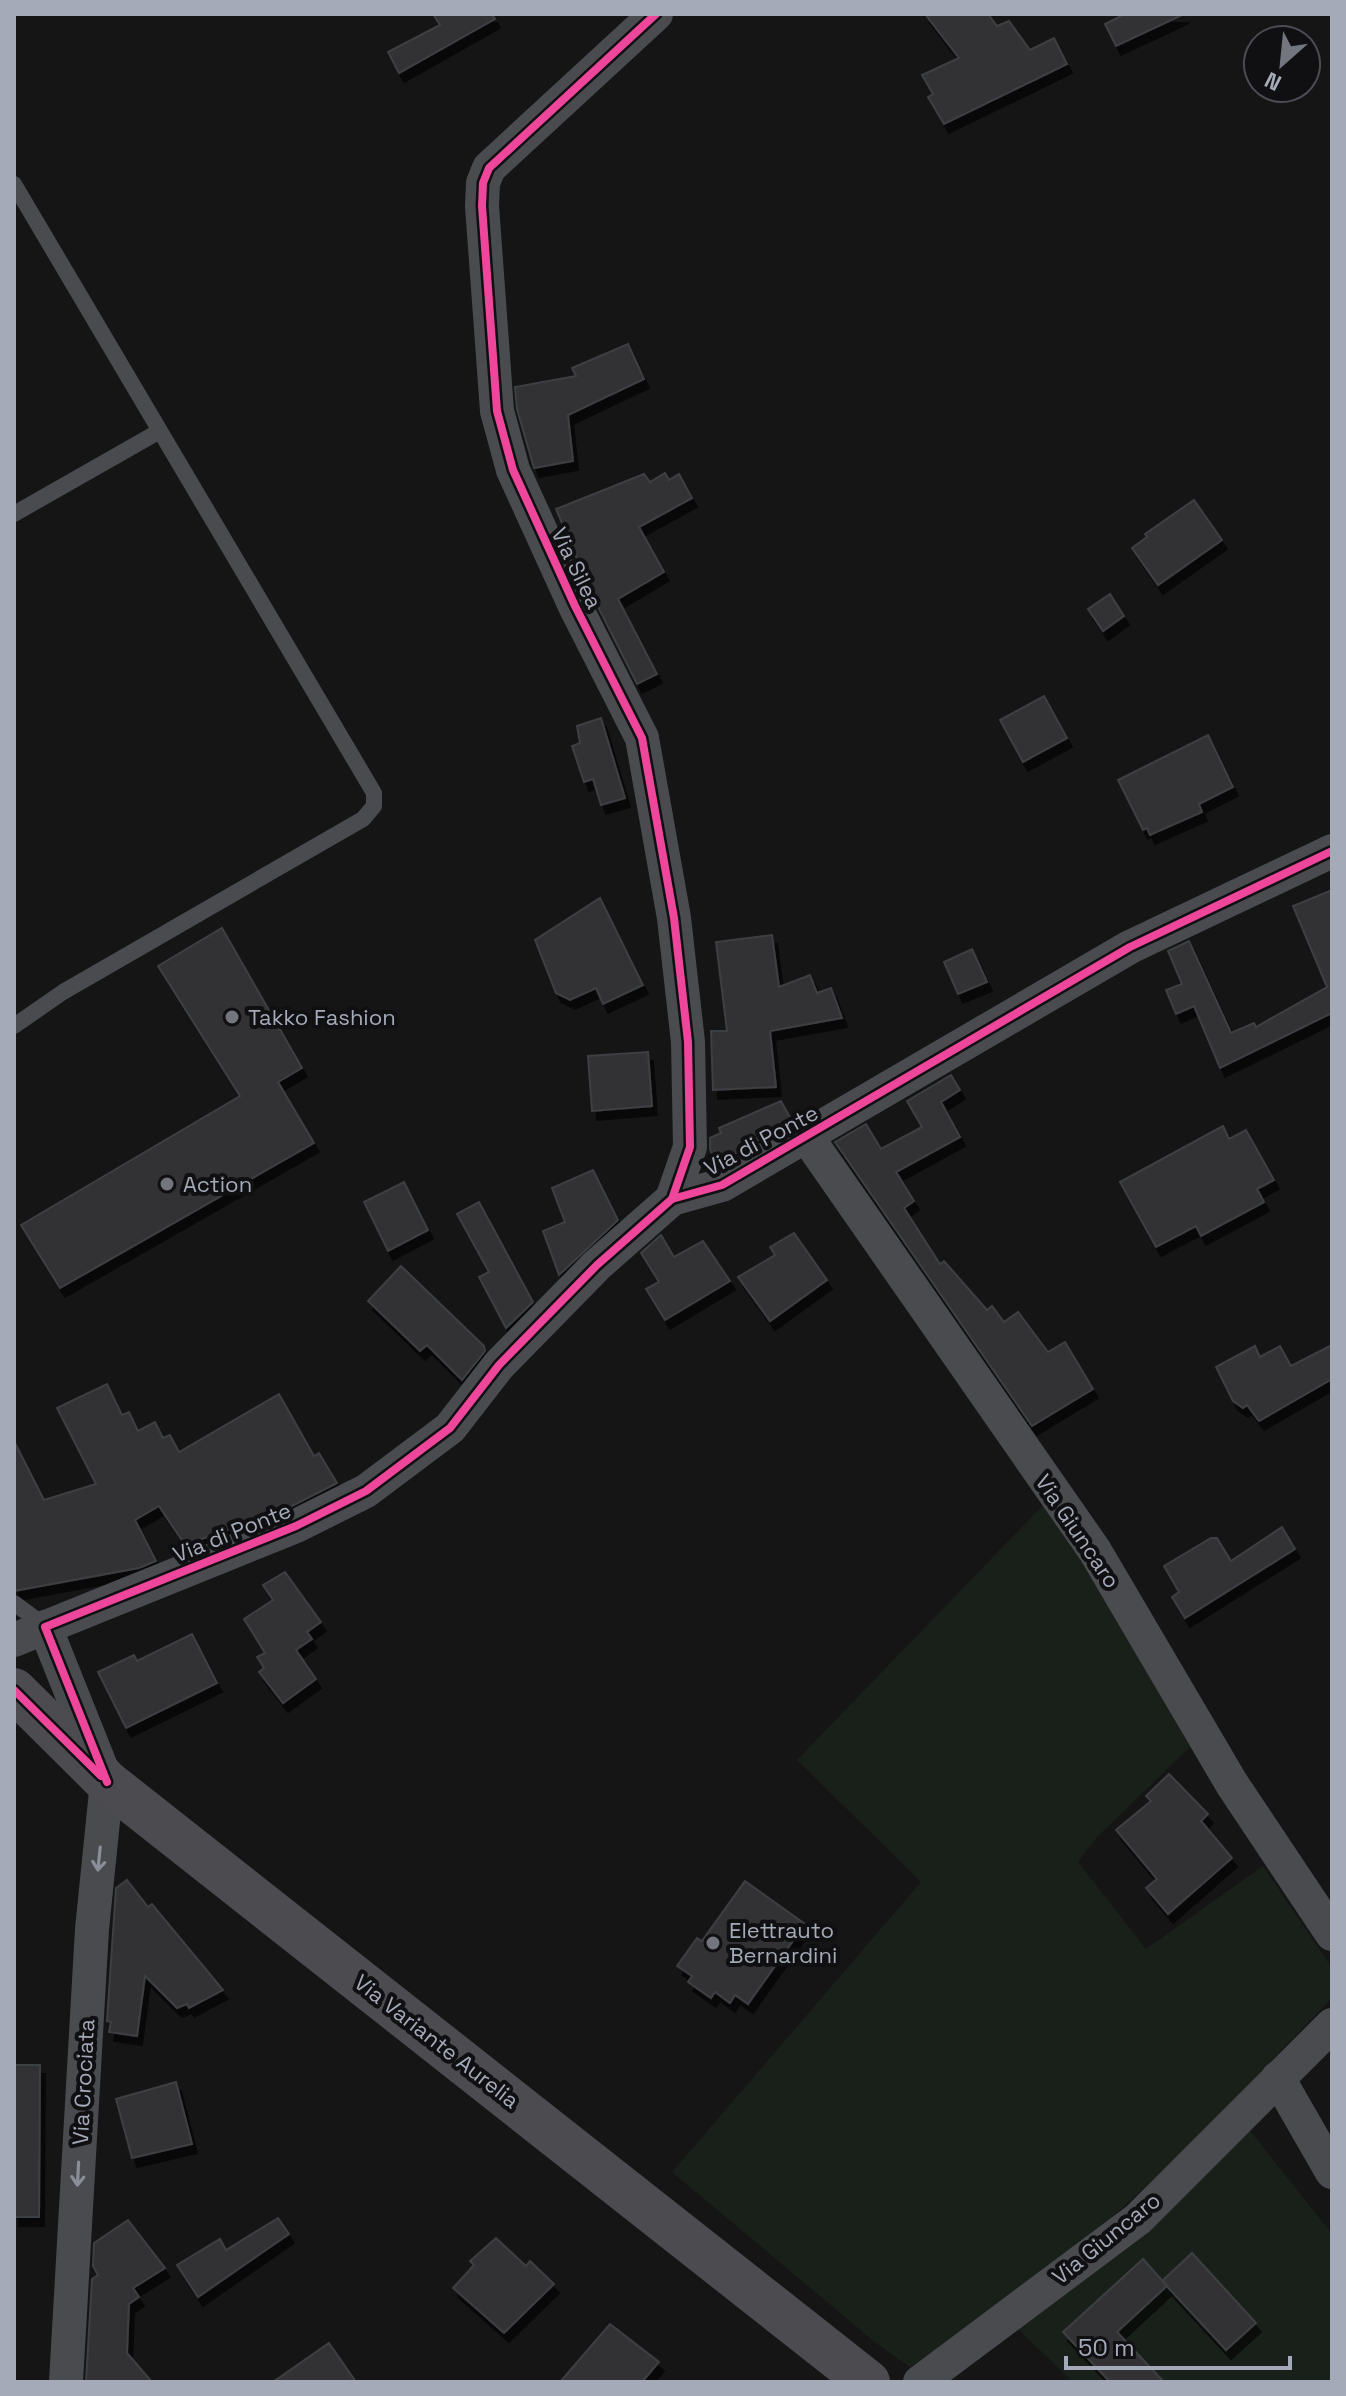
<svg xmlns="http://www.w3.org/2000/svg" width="1346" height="2396" font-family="'Space Grotesk',sans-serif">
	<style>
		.green { fill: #19201a }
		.building { fill: #333335; stroke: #3e3f42; stroke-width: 2; filter: url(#shadow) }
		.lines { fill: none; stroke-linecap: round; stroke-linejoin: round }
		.service { stroke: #494b4f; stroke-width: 16 }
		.minor { stroke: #494b4f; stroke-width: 34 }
		.primary { stroke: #4c4c50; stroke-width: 44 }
		.cycleway-casing { stroke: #100f12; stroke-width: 13 }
		.cycleway { stroke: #ed469a; stroke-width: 8 }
		.oneway { stroke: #898e98 }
		.poi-dot { fill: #73767f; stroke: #100f12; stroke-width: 3 }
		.labels { text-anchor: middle; stroke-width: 8; stroke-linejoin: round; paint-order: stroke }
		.street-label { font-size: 22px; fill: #a5aab8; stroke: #100f12 }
		.poi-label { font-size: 22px; fill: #a5aab8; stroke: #100f12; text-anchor: start }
	</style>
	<defs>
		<filter id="shadow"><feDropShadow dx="5" dy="9" stdDeviation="0" flood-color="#0009"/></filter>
	</defs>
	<rect width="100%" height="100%" fill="#151516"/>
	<!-- green -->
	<g class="green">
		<path d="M 1048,1500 L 1190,1747 L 1097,1837 L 1078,1862 L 1146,1949 L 1263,1866 L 1332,1968 L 1332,1998 C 1203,2131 1073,2274 910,2367 L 876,2343 L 672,2172 L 921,1882 L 797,1760 Z"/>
		<path d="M 1244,2123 L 1332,2234 L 1332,2382 L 1073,2382 L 1015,2326 Z"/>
	</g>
	<!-- building -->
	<g class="building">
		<path d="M 433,14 L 492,14 L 495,19 L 399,73 L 388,52 L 440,25 Z"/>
		<path d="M 925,14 L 988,14 L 997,26 L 1009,21 L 1030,50 L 1054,38 L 1067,64 L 944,124 L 928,97 L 933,94 L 922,75 L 959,58 Z"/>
		<path d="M 1125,14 L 1184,14 L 1116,46 L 1105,24 Z"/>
		<path d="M 628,344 L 644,379 L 568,415 L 573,461 L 534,468 L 517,409 L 515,387 L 576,376 L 572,368 Z"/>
		<path d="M 665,473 L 669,480 L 679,474 L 692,498 L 639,527 L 664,572 L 618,599 L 657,674 L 637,684 L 593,597 L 556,509 L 644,474 L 650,482 Z"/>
		<path d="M 1194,500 L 1222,540 L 1158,585 L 1132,548 L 1147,537 L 1145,534 Z"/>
		<path d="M 1110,594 L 1124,616 L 1103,631 L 1088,609 Z"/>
		<path d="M 1044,696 L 1067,738 L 1023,762 L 1000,720 Z"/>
		<path d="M 601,718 L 625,798 L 601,805 L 593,779 L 584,782 L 572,746 L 580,743 L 577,726 Z"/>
		<path d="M 1208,735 L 1233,787 L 1199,804 L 1202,812 L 1150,835 L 1147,828 L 1143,830 L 1118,780 Z"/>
		<path d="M 1332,890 L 1332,1013 L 1220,1068 L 1194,1006 L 1176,1014 L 1166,990 L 1182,984 L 1168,951 L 1189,941 L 1231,1033 L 1254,1023 L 1256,1027 L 1327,987 L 1293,906 Z"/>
		<path d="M 600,898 L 643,985 L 603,1004 L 596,988 L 570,1000 L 556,993 L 535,940 Z"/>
		<path d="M 222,928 L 302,1068 L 278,1082 L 314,1143 L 60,1288 L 21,1225 L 240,1096 L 158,966 Z"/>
		<path d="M 772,935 L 779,987 L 810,975 L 817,993 L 831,988 L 842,1018 L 770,1031 L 776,1087 L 713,1090 L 711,1031 L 727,1031 L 716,942 Z"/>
		<path d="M 972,949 L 987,982 L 958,994 L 944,962 Z"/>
		<path d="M 648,1052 L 652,1106 L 592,1111 L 588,1056 Z"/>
		<path d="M 951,1075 L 960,1090 L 941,1102 L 960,1137 L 896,1172 L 914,1201 L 904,1208 L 940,1264 L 944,1261 L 987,1310 L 992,1306 L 1004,1322 L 1018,1312 L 1048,1352 L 1065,1342 L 1093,1389 L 1032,1426 L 835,1142 L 866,1124 L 881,1149 L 922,1127 L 907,1101 Z"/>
		<path d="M 781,1101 L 792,1121 L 716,1165 L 710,1149 L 710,1138 L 721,1133 L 719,1128 Z"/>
		<path d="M 1223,1126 L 1229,1139 L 1246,1130 L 1274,1180 L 1257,1189 L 1264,1202 L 1201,1236 L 1196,1226 L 1156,1247 L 1120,1182 Z"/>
		<path d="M 593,1170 L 618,1220 L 559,1275 L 543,1231 L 565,1222 L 552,1188 Z"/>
		<path d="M 404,1182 L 428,1230 L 388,1251 L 364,1202 Z"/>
		<path d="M 479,1202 L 533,1302 L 506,1328 L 479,1277 L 489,1272 L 457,1214 Z"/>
		<path d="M 794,1233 L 827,1280 L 770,1321 L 738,1277 L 775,1255 L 770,1247 Z"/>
		<path d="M 661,1235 L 674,1257 L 703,1241 L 730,1281 L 665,1320 L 646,1289 L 659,1282 L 641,1253 Z"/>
		<path d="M 401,1266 L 484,1346 L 485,1351 L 462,1380 L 427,1345 L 420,1351 L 368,1301 Z"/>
		<path d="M 1332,1345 L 1332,1379 L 1259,1421 L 1247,1405 L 1243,1408 L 1233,1401 L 1216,1367 L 1255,1346 L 1260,1357 L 1280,1346 L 1291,1366 Z"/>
		<path d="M 107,1384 L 122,1415 L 129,1412 L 138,1431 L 155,1422 L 163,1438 L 170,1435 L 179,1452 L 279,1394 L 314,1456 L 319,1453 L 337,1483 L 288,1508 L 185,1545 L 159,1506 L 135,1520 L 156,1561 L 139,1568 L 14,1591 L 14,1441 L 44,1500 L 96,1484 L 57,1408 Z"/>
		<path d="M 1282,1527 L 1295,1549 L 1185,1618 L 1172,1597 L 1179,1592 L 1164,1566 L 1211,1538 L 1217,1538 L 1231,1561 Z"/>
		<path d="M 285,1572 L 321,1622 L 307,1632 L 312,1639 L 296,1650 L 316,1679 L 283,1703 L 259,1672 L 264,1668 L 257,1657 L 265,1653 L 244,1619 L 273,1600 L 263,1585 Z"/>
		<path d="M 192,1634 L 217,1683 L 126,1728 L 98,1672 L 134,1655 L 137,1661 Z"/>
		<path d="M 1169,1774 L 1208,1814 L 1201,1821 L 1232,1858 L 1168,1914 L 1146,1888 L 1157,1879 L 1116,1830 L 1151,1801 L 1146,1796 Z"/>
		<path d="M 127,1880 L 148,1907 L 152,1904 L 223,1990 L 189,2008 L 187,2004 L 177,2008 L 145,1976 L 137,2036 L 109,2032 L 111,2022 L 107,2021 L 116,1888 Z"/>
		<path d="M 745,1881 L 805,1924 L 748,2004 L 735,1995 L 730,2003 L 715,1992 L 711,1998 L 688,1982 L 692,1976 L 677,1966 L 697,1938 L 702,1941 Z"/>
		<path d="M 14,2065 L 40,2065 L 39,2217 L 14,2217 Z"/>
		<path d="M 176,2082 L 192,2144 L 132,2158 L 116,2099 Z"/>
		<path d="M 278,2218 L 289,2234 L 198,2297 L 177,2265 L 220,2239 L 226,2250 Z"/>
		<path d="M 128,2220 L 165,2268 L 133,2288 L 139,2297 L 129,2304 L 127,2353 L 152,2382 L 86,2382 L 92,2279 L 98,2275 L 93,2266 L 94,2243 Z"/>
		<path d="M 496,2238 L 526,2266 L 530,2261 L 554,2284 L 504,2333 L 453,2288 L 474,2265 L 470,2261 Z"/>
		<path d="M 1192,2253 L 1256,2323 L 1226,2350 L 1162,2281 Z"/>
		<path d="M 1143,2259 L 1167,2286 L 1117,2332 L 1164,2382 L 1110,2382 L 1063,2332 Z"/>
		<path d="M 610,2324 L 659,2362 L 642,2382 L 560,2382 Z"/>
		<path d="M 329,2343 L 356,2382 L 273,2382 Z"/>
	</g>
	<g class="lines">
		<!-- service -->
		<g class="service">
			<path d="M 14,184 L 374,793 L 374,806 L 363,819 L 63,992 L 14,1026"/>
			<path d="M 14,514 L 158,432"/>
			<path d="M 14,1603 L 45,1626"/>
		</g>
		<!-- minor -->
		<g class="minor">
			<path d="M 656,14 L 489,168 L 483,183 L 482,206 L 497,411 L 513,470 L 575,606 L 642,738 L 674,918 L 688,1042 L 690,1147 L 672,1199"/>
			<path d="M 807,1137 L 1095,1551 L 1232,1784 L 1332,1934"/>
			<path d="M 45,1627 L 107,1782 L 92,1929 L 66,2382"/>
			<path d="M 14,1640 L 296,1526 L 366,1491 L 450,1428 L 499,1365 L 597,1265 L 672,1199 L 722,1185 L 1130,947 L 1332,851"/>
			<path d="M 1278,2078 L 1332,2172"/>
			<path d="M 920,2382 L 1138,2219 L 1332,2025"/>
		</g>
		<!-- primary -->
		<path class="primary" d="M 14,1690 L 107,1782 L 868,2382"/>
		<!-- cycleway casing -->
		<g class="cycleway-casing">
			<g id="cycleway">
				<path d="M 656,14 L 489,168 L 483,183 L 482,206 L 497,411 L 513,470 L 575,606 L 642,738 L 674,918 L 688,1042 L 690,1147 L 672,1199"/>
				<path d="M 14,1690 L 101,1776"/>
				<path d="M 107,1782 L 45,1627 L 296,1526 L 366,1491 L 450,1428 L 499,1365 L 597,1265 L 672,1199 L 722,1185 L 1130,947 L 1332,851"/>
			</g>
		</g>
		<!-- cycleway -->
		<use href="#cycleway" class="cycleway"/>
	</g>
	<!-- one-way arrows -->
	<defs><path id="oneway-shaft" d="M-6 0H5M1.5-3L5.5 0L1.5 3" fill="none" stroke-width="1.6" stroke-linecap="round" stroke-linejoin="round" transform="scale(2)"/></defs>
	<g class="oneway">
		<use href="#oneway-shaft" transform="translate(99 1859) rotate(96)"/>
		<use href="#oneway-shaft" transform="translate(78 2174) rotate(93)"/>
	</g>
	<!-- markers -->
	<g class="poi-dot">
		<circle cx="232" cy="1017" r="8"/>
		<circle cx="167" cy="1184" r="8"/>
		<circle cx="713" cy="1943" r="8"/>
	</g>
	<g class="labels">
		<!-- street labels -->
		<g class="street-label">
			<text transform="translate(577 568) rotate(64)" y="8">Via Silea</text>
			<text transform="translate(761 1140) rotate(-28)" y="8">Via di Ponte</text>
			<text transform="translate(1078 1531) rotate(56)" y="8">Via Giuncaro</text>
			<text transform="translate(232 1532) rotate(-22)" y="8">Via di Ponte</text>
			<text transform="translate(437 2041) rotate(38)" y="8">Via Variante Aurelia</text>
			<text transform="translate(83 2082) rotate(-87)" y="8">Via Crociata</text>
			<text transform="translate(1106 2238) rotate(-39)" y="8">Via Giuncaro</text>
		</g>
		<!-- poi labels -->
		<g class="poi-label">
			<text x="248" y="1025">Takko Fashion</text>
			<text x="183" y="1192">Action</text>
			<text x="729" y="1938">Elettrauto<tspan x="729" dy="25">Bernardini</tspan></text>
		</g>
	</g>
	<!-- border -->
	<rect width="1346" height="2396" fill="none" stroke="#a5aab8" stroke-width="32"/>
	<!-- north arrow -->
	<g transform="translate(1282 64) rotate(207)"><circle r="38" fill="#100f12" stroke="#4c4d54" stroke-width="2"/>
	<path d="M0-6L14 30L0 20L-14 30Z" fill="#73767f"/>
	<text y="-12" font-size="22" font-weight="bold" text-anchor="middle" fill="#a5aab8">N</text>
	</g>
	<!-- scale -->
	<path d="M1066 2356v12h224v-12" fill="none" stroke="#a5aab8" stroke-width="4"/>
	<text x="1078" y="2356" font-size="24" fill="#a5aab8" stroke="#100f12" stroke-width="6" paint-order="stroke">50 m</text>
</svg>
